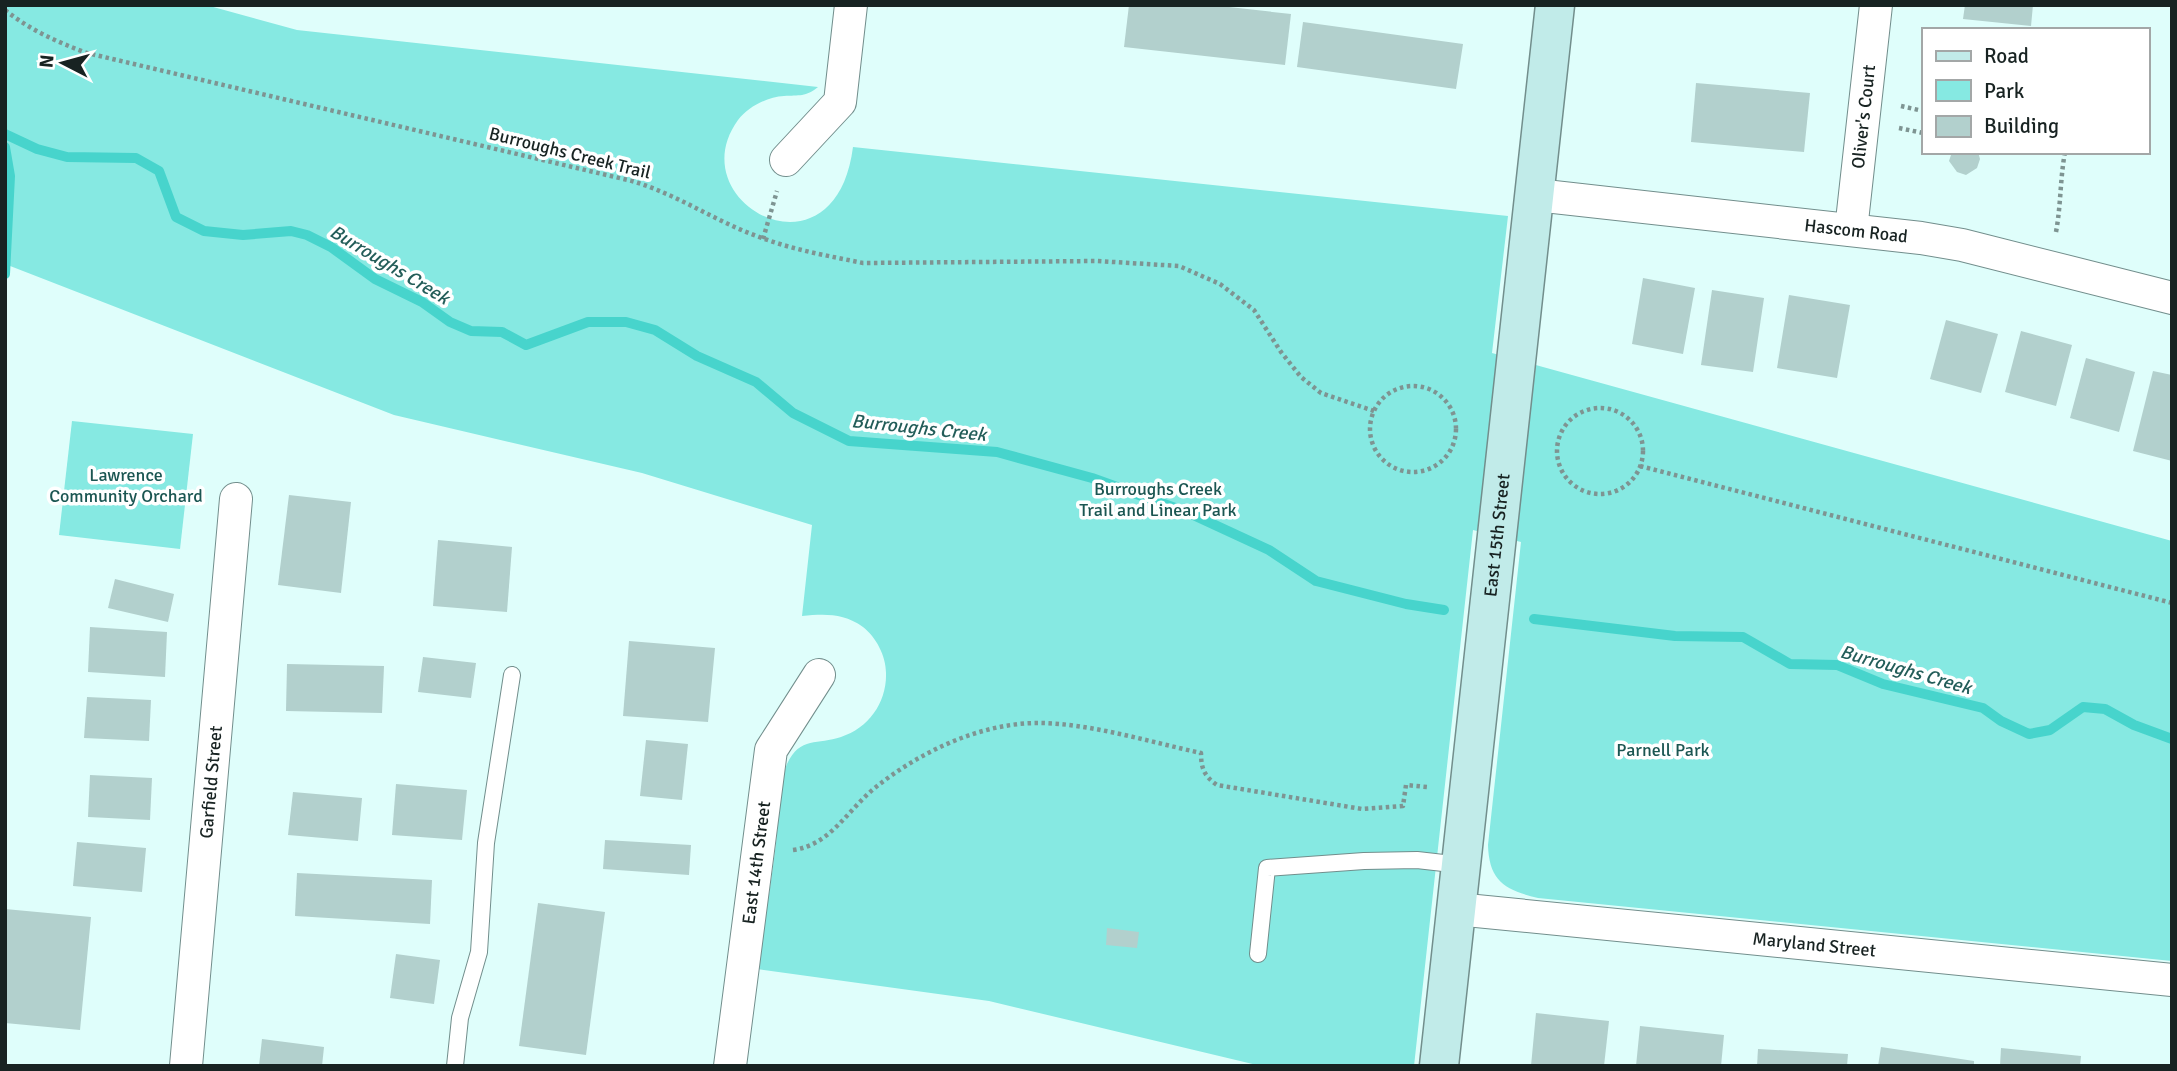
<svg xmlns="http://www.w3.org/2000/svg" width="2177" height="1071" font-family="Signika,sans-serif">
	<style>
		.green { fill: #86e9e2 }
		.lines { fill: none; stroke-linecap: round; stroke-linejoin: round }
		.stream { stroke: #47d4cc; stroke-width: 10 }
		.building { fill: #b2d0cd }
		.service-casing { stroke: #728e8c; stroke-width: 18 }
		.minor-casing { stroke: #728e8c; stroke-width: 34 }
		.secondary-casing { stroke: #728e8c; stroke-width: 41 }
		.path { stroke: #7e9492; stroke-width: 4.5; stroke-dasharray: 3.5 3.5; stroke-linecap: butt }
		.service { stroke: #fff; stroke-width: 16 }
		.minor { stroke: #fff; stroke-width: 32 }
		.secondary { stroke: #c1ebe9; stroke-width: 38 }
		.labels { text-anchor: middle; stroke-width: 7; stroke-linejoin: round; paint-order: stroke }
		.street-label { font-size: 18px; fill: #182322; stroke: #fff }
		.park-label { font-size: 18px; fill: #1b5652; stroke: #fff }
		.water-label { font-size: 19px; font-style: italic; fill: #235d59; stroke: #fff }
	</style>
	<rect width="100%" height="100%" fill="#dffefb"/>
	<!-- green -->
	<g class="green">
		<path d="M 5,5 L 206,5 L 297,30 L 818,87 C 806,97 799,95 784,96 C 767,97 748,107 738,120 C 678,203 835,287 853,147 L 1508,216 L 1492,353 L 2172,541 L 2172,961 L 1538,898 C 1505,890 1489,881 1488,845 L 1521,542 L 1473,530 L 1414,1066 L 1261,1066 L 989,1001 L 757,969 C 764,927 771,885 776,843 C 779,821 779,783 787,764 C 800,736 818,745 841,737 C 869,728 887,702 886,673 C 886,656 876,637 863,627 C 843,613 825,614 802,616 L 812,525 L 642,473 L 394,415 L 5,264 Z"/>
		<path d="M 72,421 L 193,434 L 180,549 L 59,535 Z"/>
	</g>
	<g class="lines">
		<!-- stream -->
		<g class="stream">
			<path d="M 5,134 L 37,149 L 67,157 L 136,158 L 159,171 L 176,217 L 204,231 L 243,235 L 291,231 L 307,235 L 331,247 L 375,279 L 422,302 L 450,322 L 471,331 L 502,332 L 526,345 L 588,322 L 626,322 L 655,330 L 697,356 L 756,382 L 793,413 L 849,441 L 997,452 L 1092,478 L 1189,513 L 1269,550 L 1316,581 L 1406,604 L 1444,610"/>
			<path d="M 5,147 L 10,176 L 5,274"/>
			<path d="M 1534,619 L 1675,636 L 1743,637 L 1790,664 L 1837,665 L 1883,684 L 1983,708 L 2001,721 L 2029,734 L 2050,730 L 2083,707 L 2105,709 L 2134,725 L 2172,739"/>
		</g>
	</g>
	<!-- building -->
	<g class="building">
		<path d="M 1129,5 L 1211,5 L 1291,14 L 1285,65 L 1124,47 Z"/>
		<path d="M 1965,5 L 2033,5 L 2031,26 L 1963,19 Z"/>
		<path d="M 1303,22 L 1463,44 L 1456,89 L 1297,67 Z"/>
		<path d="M 1696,83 L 1810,93 L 1804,152 L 1691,142 Z"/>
		<path d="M 1952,152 L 1978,152 L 1980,159 L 1977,168 L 1966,175 L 1957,172 L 1949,161 Z"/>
		<path d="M 1643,278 L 1695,288 L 1683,354 L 1632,344 Z"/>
		<path d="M 1712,290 L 1764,298 L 1753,372 L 1701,365 Z"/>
		<path d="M 1789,295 L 1850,305 L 1837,378 L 1777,368 Z"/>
		<path d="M 1946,320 L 1998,334 L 1981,393 L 1930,379 Z"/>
		<path d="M 2021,331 L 2072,345 L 2056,406 L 2005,392 Z"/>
		<path d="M 2086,358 L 2135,372 L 2119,432 L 2070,418 Z"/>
		<path d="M 2153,371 L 2172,375 L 2172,461 L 2133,451 Z"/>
		<path d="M 289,495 L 351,502 L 341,593 L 278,585 Z"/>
		<path d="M 438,540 L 512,547 L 507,612 L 433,606 Z"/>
		<path d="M 115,579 L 174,594 L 168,622 L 108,608 Z"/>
		<path d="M 90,627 L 167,632 L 165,677 L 88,672 Z"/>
		<path d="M 629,641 L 715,648 L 708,722 L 623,716 Z"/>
		<path d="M 423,657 L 476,663 L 471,698 L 418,692 Z"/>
		<path d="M 287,664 L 384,666 L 382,713 L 286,711 Z"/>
		<path d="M 87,697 L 151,700 L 149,741 L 84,738 Z"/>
		<path d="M 646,740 L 688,744 L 682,800 L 640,796 Z"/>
		<path d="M 90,775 L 152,778 L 150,820 L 88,817 Z"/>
		<path d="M 396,784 L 467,790 L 462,840 L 392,835 Z"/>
		<path d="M 293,792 L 362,798 L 358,841 L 288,835 Z"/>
		<path d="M 605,840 L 691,845 L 689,875 L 603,869 Z"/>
		<path d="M 77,842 L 146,848 L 142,892 L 73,886 Z"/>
		<path d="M 297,873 L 432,880 L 430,924 L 295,916 Z"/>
		<path d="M 538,903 L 605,912 L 586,1055 L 519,1046 Z"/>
		<path d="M 5,909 L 91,917 L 80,1030 L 5,1023 Z"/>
		<path d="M 1107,928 L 1139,932 L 1137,948 L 1106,945 Z"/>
		<path d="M 396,954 L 440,960 L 434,1004 L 390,998 Z"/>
		<path d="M 1536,1013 L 1609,1021 L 1604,1066 L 1531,1066 Z"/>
		<path d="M 1640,1026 L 1724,1035 L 1721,1066 L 1636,1066 Z"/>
		<path d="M 262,1039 L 324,1047 L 322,1066 L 259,1066 Z"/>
		<path d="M 1881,1047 L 1974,1061 L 1974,1066 L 1878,1066 Z"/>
		<path d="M 2001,1048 L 2081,1056 L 2080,1066 L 2000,1066 Z"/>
		<path d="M 1758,1049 L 1848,1054 L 1847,1066 L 1757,1066 Z"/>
	</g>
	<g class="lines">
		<!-- service casing -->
		<g class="service-casing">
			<g id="service">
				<path d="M 1258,954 L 1267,868 L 1364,861 L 1417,860 L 1461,865"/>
				<path d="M 455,1066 L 460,1018 L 479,952 L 486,843 L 512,675"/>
			</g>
		</g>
		<!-- minor casing -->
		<g class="minor-casing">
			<g id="minor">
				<path d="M 786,160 L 840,102 L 851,5"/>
				<path id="s1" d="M 1536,195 L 1921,238 L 1962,245 L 2172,298"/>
				<path id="s2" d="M 1851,230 L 1876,5"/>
				<path id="s3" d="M 1456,909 L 2172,980"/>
				<path id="s4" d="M 186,1066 L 236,499"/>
				<path id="s5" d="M 730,1066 L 771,750 L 819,675"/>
			</g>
		</g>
		<!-- secondary casing -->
		<g class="secondary-casing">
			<g id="secondary">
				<path id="s6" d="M 1439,1066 L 1555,5"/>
			</g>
		</g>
		<!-- path -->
		<g class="path">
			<path d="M 5,10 C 30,30 57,42 87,53 L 632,181 C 679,195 716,222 762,238 C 794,250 829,256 863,263 L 1097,261 L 1179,266 L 1220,284 L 1254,310 L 1281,352 L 1301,377 L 1321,393 L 1374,411"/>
			<path d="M 1901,106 L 1923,111"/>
			<path d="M 1899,128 L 1923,133"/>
			<path d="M 2056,232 C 2061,205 2060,179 2065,152"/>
			<path d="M 763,239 L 777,191"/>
			<circle cx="1413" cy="429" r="43"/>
			<circle cx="1600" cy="451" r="43"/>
			<path d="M 1640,466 L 2172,603"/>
			<path d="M 793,850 C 831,845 848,809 876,787 C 920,752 980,723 1038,723 C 1089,723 1150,742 1201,753 C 1201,768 1204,776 1217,785 L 1362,809 L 1403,806 L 1406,785 L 1427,787"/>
		</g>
		<!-- service -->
		<use href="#service" class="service"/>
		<!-- minor -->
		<use href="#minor" class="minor"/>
		<!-- secondary -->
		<use href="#secondary" class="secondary"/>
	</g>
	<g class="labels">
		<!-- street labels -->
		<g class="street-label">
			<text dy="6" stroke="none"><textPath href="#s2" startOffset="114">Oliver's Court</textPath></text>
			<text transform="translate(570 153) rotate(14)" y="6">Burroughs Creek Trail</text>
			<text dy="6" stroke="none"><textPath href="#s1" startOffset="322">Hascom Road</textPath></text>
			<text dy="6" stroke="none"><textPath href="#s6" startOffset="534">East 15th Street</textPath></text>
			<text dy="6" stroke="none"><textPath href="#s4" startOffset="285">Garfield Street</textPath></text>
			<text dy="6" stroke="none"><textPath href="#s5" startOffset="205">East 14th Street</textPath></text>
			<text dy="6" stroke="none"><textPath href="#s3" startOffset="360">Maryland Street</textPath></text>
		</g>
		<!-- park labels -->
		<g class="park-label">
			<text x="126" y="481">Lawrence<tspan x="126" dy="21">Community Orchard</tspan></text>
			<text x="1158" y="495">Burroughs Creek<tspan x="1158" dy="21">Trail and Linear Park</tspan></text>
			<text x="1663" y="756">Parnell Park</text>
		</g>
		<!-- water labels -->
		<g class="water-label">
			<text transform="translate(390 264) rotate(31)" y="7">Burroughs Creek</text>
			<text transform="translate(919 427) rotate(6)" y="7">Burroughs Creek</text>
			<text transform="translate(1906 669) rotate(16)" y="7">Burroughs Creek</text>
		</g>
	</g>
	<!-- border -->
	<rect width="2177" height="1071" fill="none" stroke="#182322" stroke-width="14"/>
	<!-- legend -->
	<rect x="1922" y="28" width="228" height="126" fill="#ffffff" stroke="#a3a7a7" stroke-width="2"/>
	<rect x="1936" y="51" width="35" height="10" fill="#c1ebe9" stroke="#a3a7a7" stroke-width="2"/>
	<text x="1984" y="63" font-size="21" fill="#182322">Road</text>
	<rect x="1936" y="80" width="35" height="21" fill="#86e9e2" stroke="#a3a7a7" stroke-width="2"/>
	<text x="1984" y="98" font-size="21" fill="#182322">Park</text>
	<rect x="1936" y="116" width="35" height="21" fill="#b2d0cd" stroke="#a3a7a7" stroke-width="2"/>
	<text x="1984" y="133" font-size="21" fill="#182322">Building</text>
	<!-- north arrow -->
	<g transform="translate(63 63) rotate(276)" stroke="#ffffff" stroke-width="5" paint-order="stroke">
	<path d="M0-5L12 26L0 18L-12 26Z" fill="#182322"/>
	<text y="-10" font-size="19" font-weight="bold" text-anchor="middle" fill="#182322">N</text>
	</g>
</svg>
